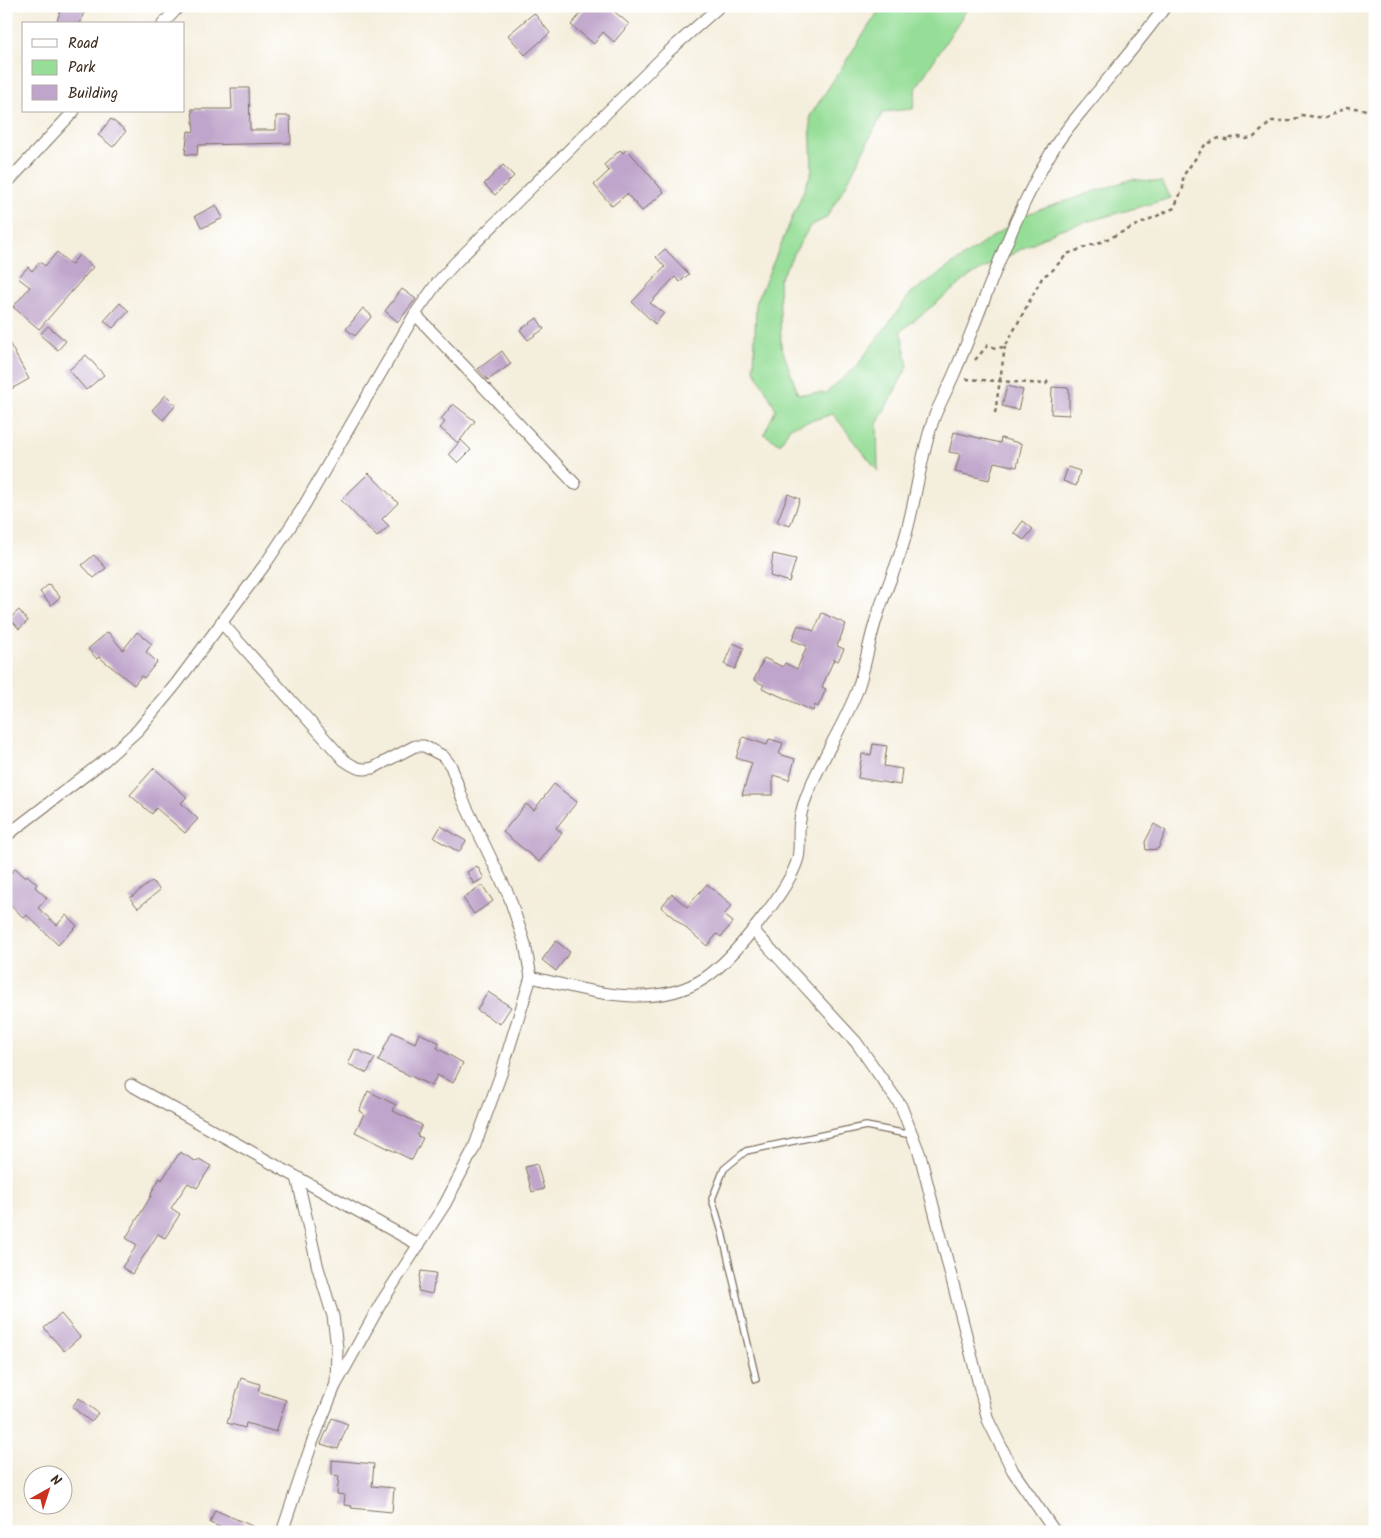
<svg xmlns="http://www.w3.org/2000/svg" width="1381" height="1538" font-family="Kalam,sans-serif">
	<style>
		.green { fill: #96de98; stroke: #68845b }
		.building { fill: #bfa5cb }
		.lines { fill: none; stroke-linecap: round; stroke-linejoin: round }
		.service-casing { stroke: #7c6f60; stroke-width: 8 }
		.minor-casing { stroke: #7c6f60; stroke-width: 13 }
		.path { stroke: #7c6f60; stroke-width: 2.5; stroke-dasharray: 4 4; stroke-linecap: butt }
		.service { stroke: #fff; stroke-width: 5.5 }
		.minor { stroke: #fff; stroke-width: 11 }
	</style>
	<rect width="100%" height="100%" fill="#fff"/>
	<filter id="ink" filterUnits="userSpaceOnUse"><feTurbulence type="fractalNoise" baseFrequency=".02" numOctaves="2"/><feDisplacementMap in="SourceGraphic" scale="10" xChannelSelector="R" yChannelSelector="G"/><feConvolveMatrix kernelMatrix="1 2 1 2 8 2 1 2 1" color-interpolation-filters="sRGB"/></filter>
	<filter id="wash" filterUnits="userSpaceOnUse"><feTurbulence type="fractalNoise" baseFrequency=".0096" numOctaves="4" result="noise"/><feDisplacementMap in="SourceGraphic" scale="20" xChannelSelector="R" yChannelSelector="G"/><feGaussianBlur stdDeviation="1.12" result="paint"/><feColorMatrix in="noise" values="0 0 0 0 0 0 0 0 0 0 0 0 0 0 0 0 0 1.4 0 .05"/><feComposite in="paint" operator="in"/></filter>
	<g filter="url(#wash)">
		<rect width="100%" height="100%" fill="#f4eedc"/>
		<!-- green -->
		<path class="green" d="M 882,6 L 972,6 L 965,12 L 916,88 L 913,109 L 883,112 L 846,185 L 826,218 L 810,226 L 779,280 L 781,345 L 798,394 L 826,393 L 856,367 L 911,293 L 1024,215 L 1132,179 L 1162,182 L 1171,198 L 1058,230 L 970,276 L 901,331 L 908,366 L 877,424 L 878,471 L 833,414 L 790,427 L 780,444 L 764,434 L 776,409 L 754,369 L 756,303 L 812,171 L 810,116 Z"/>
		<g id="blocks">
			<!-- building -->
			<g class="building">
				<path d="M 62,6 L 86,6 L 80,24 L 56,24 Z"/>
				<path d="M 587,6 L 608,6 L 629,24 L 614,42 L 603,32 L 594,44 L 571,25 Z"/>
				<path d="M 534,13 L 550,33 L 525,55 L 508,35 Z"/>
				<path d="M 231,88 L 249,88 L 250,130 L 276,130 L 276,116 L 290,116 L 291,143 L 198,145 L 197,155 L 185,154 L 188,131 L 194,132 L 192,109 L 232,109 Z"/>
				<path d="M 111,119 L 126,131 L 113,147 L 98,135 Z"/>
				<path d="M 627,149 L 664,192 L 642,211 L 627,194 L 612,206 L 594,185 L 609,171 L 604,165 L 620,150 L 623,153 Z"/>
				<path d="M 503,165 L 514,176 L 495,195 L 484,184 Z"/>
				<path d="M 216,205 L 223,218 L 202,228 L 195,216 Z"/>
				<path d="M 665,249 L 689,274 L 680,282 L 675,277 L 650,303 L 664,313 L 655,324 L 632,302 L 665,267 L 656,257 Z"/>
				<path d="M 57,252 L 71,265 L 79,255 L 93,267 L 39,329 L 13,307 L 30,287 L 18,278 L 28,267 L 32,271 L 40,262 L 45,266 Z"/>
				<path d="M 402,289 L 416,299 L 398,322 L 385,311 Z"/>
				<path d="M 120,303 L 129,311 L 113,328 L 104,321 Z"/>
				<path d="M 363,308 L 372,316 L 355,336 L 346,329 Z"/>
				<path d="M 537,318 L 544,329 L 528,340 L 520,330 Z"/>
				<path d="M 48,326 L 66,341 L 58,350 L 40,335 Z"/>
				<path d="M 6,337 L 29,379 L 6,392 Z"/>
				<path d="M 502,351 L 511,364 L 488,380 L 478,369 Z"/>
				<path d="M 86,355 L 104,375 L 86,390 L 69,370 Z"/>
				<path d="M 1007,386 L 1023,390 L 1018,410 L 1002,406 Z"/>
				<path d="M 1052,387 L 1069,388 L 1069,415 L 1051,414 Z"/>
				<path d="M 166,395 L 176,405 L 163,420 L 152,410 Z"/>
				<path d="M 453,404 L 475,421 L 458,443 L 440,428 L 445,422 L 441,419 Z"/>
				<path d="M 954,432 L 1000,443 L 1001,438 L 1022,444 L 1017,467 L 994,462 L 989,480 L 955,472 L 960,454 L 949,452 Z"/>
				<path d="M 461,440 L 471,450 L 458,463 L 449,454 Z"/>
				<path d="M 1068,467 L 1080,471 L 1076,486 L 1063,481 Z"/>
				<path d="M 369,473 L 398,503 L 382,519 L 389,526 L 377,537 L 341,500 Z"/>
				<path d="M 788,494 L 800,499 L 790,526 L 777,522 Z"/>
				<path d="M 1023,521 L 1033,529 L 1024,540 L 1014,533 Z"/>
				<path d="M 773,554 L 796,559 L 789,582 L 770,576 Z"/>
				<path d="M 94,555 L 106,568 L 94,578 L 82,565 Z"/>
				<path d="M 49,584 L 60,597 L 51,605 L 40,592 Z"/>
				<path d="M 19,610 L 28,621 L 19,629 L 10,618 Z"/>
				<path d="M 822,613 L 846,624 L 837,646 L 844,649 L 838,661 L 834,659 L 822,687 L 826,689 L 818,707 L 815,705 L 813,711 L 762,688 L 764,685 L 754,680 L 764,658 L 783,667 L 785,663 L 797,669 L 807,646 L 792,640 L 798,625 L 814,631 Z"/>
				<path d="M 108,632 L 123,650 L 137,632 L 152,644 L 146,652 L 157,662 L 144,678 L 141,676 L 134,685 L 99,657 L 97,659 L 88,649 Z"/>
				<path d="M 733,643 L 744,648 L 735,669 L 724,664 Z"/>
				<path d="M 743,737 L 767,745 L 769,739 L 783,743 L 779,754 L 795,759 L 789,780 L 773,775 L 773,795 L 742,795 L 752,763 L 736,758 Z"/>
				<path d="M 873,744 L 887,746 L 884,766 L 902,769 L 900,785 L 858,778 L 862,754 L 871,755 Z"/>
				<path d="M 154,768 L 187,797 L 181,803 L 198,819 L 185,833 L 156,808 L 152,814 L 130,795 Z"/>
				<path d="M 554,784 L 577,802 L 556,828 L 562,833 L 539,862 L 503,832 L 526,804 L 534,810 Z"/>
				<path d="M 1154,824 L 1166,831 L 1158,849 L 1146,850 L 1145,842 Z"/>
				<path d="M 441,826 L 466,841 L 459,852 L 434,838 Z"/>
				<path d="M 477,866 L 484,878 L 474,884 L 467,872 Z"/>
				<path d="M 15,868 L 25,877 L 27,875 L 37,884 L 35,887 L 47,898 L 38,908 L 57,925 L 66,915 L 77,926 L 58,945 L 27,915 L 24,918 L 6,901 L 6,879 Z"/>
				<path d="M 152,881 L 160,890 L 138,908 L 130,898 Z"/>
				<path d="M 707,884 L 732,905 L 724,915 L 733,922 L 721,937 L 717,934 L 707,946 L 661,907 L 672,894 L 687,907 Z"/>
				<path d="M 482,885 L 493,901 L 474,914 L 463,898 Z"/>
				<path d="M 556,941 L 570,952 L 556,971 L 542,960 Z"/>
				<path d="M 488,992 L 511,1007 L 500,1024 L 477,1010 Z"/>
				<path d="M 392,1032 L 415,1043 L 419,1033 L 440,1043 L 437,1048 L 463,1063 L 453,1083 L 437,1075 L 432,1086 L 378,1061 Z"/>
				<path d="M 355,1049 L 375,1058 L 367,1073 L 348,1064 Z"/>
				<path d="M 368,1091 L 396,1105 L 393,1111 L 422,1125 L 417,1136 L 423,1138 L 412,1160 L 355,1132 L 364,1114 L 359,1111 Z"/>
				<path d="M 180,1152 L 197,1162 L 199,1159 L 211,1166 L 197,1188 L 188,1183 L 171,1208 L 180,1214 L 165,1238 L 158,1234 L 132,1274 L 122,1267 L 137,1245 L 126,1238 L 152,1194 L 151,1193 L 160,1178 L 162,1180 Z"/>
				<path d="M 537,1164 L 544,1189 L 532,1192 L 525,1167 Z"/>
				<path d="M 421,1271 L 436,1273 L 432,1294 L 418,1291 Z"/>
				<path d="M 61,1314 L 80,1337 L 64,1351 L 44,1328 Z"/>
				<path d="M 241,1378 L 260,1384 L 258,1391 L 286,1400 L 276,1432 L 246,1423 L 245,1428 L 227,1423 Z"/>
				<path d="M 79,1398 L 98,1413 L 91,1422 L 72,1407 Z"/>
				<path d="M 332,1418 L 348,1424 L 338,1449 L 321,1444 Z"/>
				<path d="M 332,1460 L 374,1464 L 372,1486 L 394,1488 L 392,1512 L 351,1508 L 352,1506 L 344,1505 L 345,1495 L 337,1494 L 339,1476 L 332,1475 Z"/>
				<path d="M 215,1510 L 266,1532 L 218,1532 L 220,1527 L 210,1523 Z"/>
			</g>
		</g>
	</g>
	<g filter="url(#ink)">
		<use href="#blocks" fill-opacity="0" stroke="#7c6f60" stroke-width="1"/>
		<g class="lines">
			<!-- service casing -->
			<g class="service-casing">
				<path id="service" d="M 756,1379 L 722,1232 L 712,1199 L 724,1169 L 746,1151 L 866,1126 L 912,1135"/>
			</g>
			<!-- minor casing -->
			<g class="minor-casing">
				<g id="minor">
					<path d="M 163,24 L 179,6"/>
					<path d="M 6,184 L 74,111"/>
					<path d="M 415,314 L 575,484"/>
					<path d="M 221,622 L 344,760 C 354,767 360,771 373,768 L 415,746 L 424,746 L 443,756 L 451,766 L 463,800 L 509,896 L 525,944 L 531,977 L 501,1074 L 474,1148 L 445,1204 L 381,1303 L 335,1386 L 312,1443 L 282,1532"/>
					<path d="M 6,836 L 105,760 L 138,730 L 176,684 L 266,563 L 302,509 L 415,314 L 437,283 L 455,263 L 667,53 L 720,6"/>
					<path d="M 753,930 L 856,1042 L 901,1106 L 920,1155 L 988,1420 L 1013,1471 L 1055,1532"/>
					<path d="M 531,977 C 586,990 653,1012 705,978 C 732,960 790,889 798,858 C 800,849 799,841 799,832 C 799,819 802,807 807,795 C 821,759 843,727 857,691 C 865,669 868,646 875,623 C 882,599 893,575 901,551 C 916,507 919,457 935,415 C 941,401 948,388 954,374 C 987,298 1011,217 1055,146 C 1066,129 1081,112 1094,96 C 1119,66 1143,36 1166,6"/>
					<path d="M 131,1085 L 419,1245"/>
					<path d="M 297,1177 L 318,1268 L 333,1316 L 337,1348 L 336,1383"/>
				</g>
			</g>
			<!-- path -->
			<g class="path">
				<path d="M 975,360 L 988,345 L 995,348 L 1005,347 L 1043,276 L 1051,272 L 1067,254 L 1103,241 L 1174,208 L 1183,188 L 1183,176 L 1205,145 L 1219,138 L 1229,141 L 1231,138 L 1239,137 L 1246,139 L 1254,137 L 1272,121 L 1294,121 L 1301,115 L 1326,118 L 1347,107 L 1375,111"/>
				<path d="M 966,379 L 1046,384 L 1050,378"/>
				<path d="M 995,413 L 1005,347"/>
			</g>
			<!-- service -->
			<use href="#service" class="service"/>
			<!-- minor -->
			<use href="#minor" class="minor"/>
		</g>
	</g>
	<!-- margin -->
	<rect width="1381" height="1538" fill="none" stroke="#fff" stroke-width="25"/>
	<!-- legend -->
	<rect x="22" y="22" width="162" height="90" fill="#ffffff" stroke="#b1aaa5"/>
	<rect x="32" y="39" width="25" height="8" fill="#ffffff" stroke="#b1aaa5"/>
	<text x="68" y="48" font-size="15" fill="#3b2a1e">Road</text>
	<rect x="32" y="60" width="25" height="15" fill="#96de98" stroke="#b1aaa5"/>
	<text x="68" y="72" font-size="15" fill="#3b2a1e">Park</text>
	<rect x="32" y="85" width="25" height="15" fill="#bfa5cb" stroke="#b1aaa5"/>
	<text x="68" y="98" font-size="15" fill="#3b2a1e">Building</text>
	<!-- north arrow -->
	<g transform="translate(48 1490) rotate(39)"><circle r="24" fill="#ffffff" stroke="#b1aaa5"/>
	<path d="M0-4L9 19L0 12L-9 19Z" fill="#c8321e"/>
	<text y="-8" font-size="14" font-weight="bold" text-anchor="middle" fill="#3b2a1e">N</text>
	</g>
</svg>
